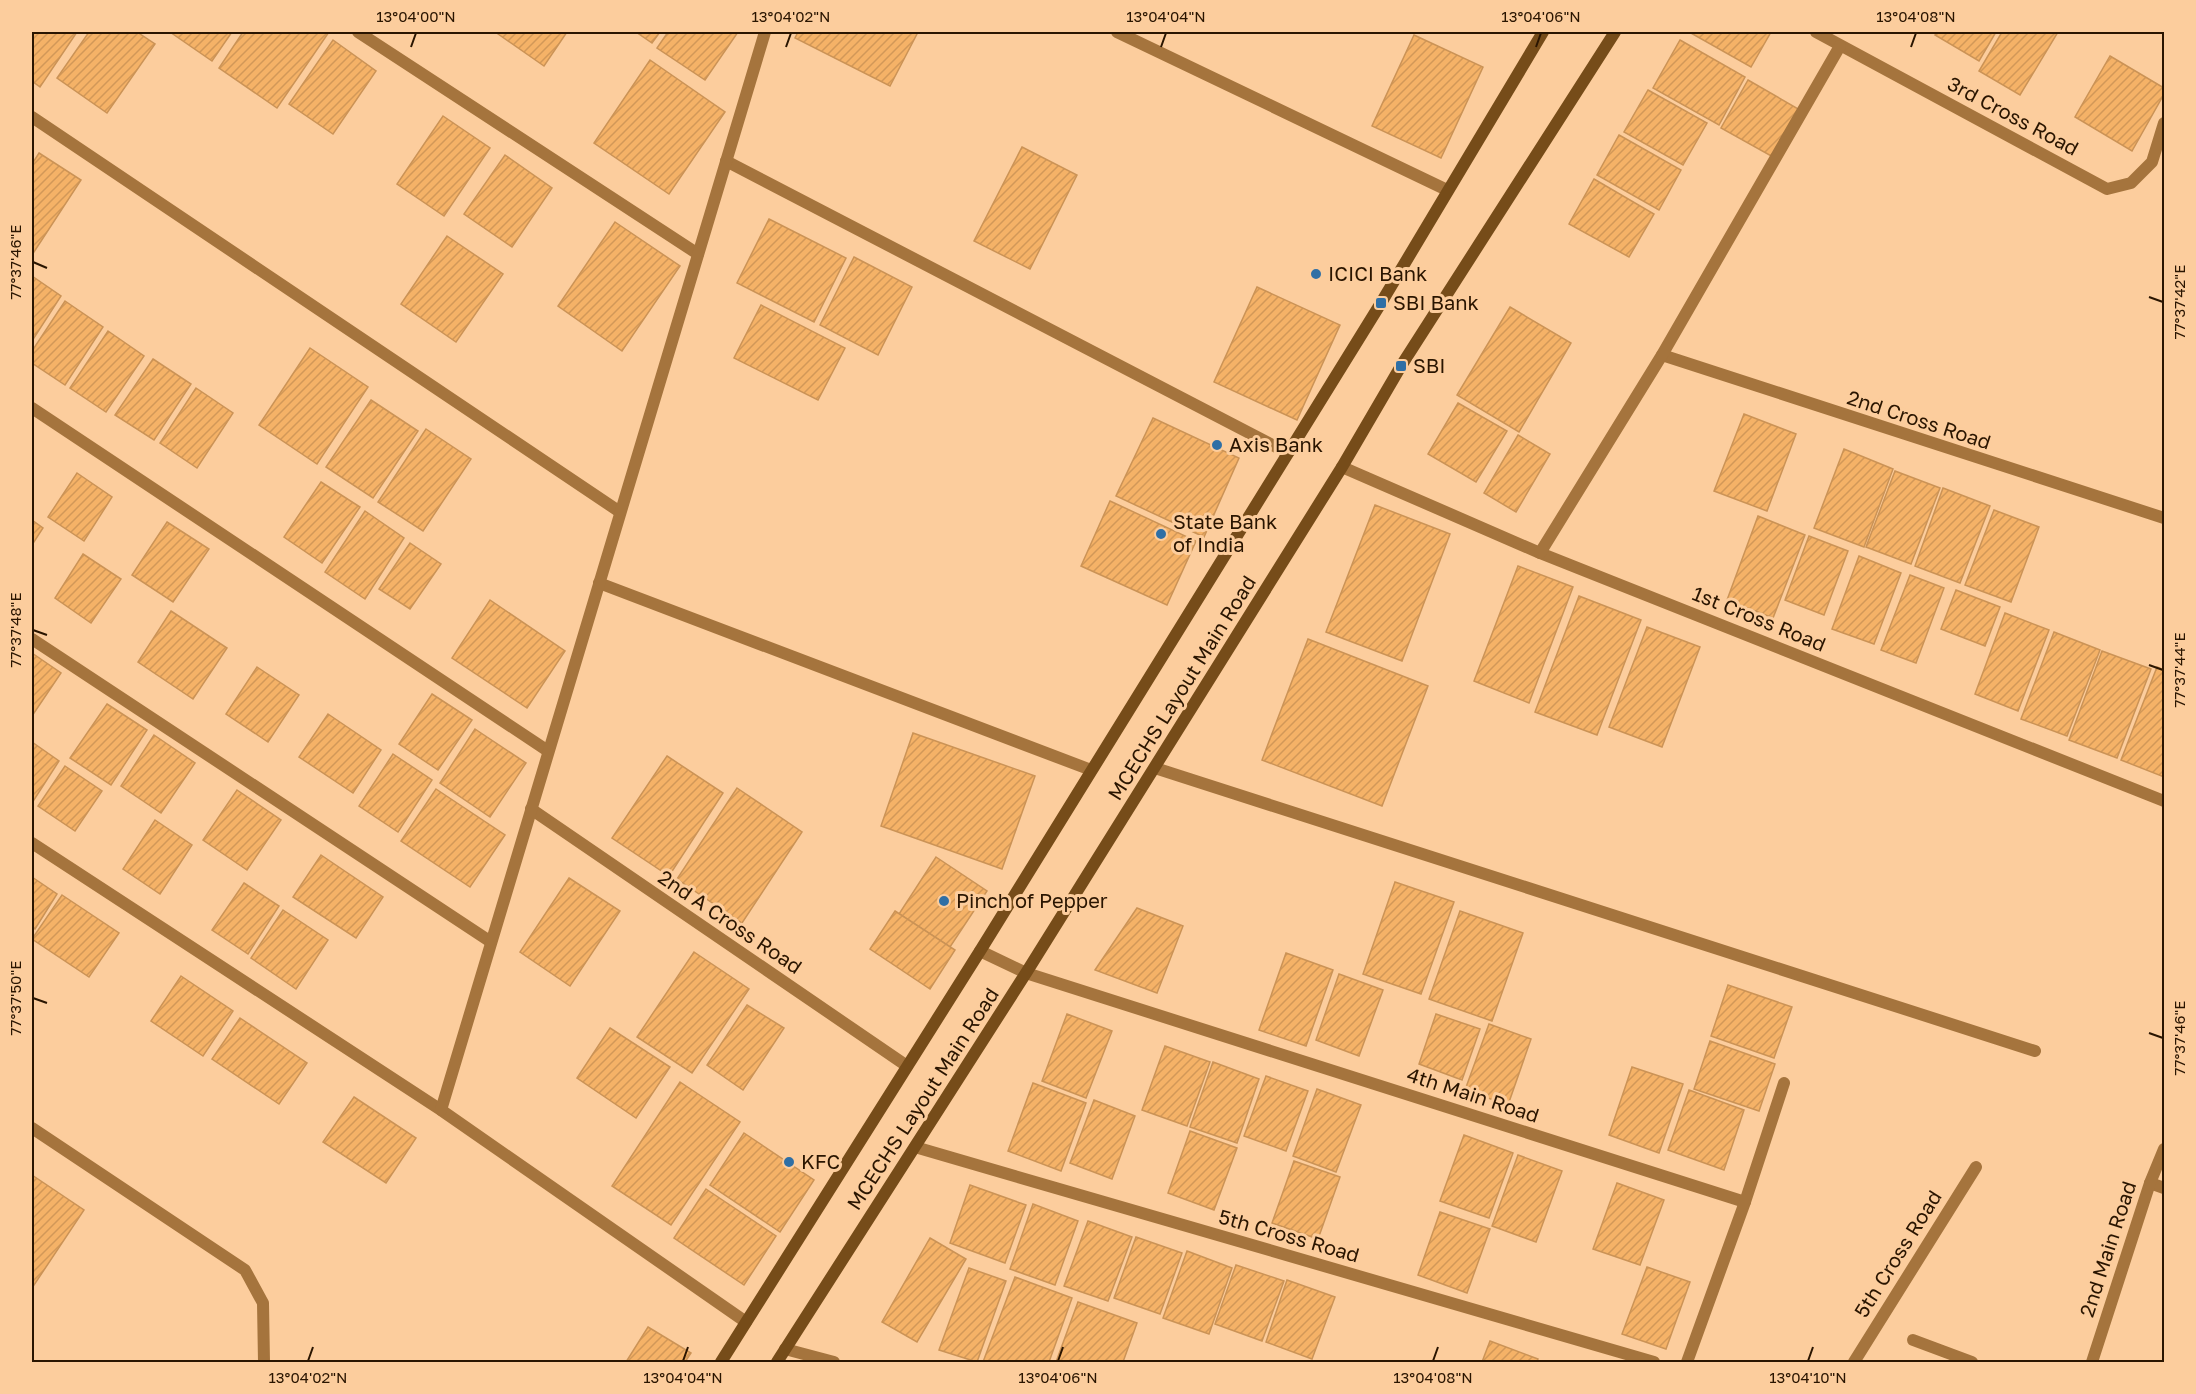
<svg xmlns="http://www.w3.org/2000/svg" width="2196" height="1394" font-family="'Golos Text',sans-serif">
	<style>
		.building { fill: url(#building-hatch); stroke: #cb9356; stroke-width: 1.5 }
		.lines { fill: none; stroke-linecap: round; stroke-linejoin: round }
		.minor { stroke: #a5743d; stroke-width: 12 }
		.secondary { stroke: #764c19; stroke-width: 12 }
		.ticks { fill: none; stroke: #2a1500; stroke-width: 2 }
		.poi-dot { fill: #2f6fa5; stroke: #fccd9d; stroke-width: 2 }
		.labels { text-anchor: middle; stroke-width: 6; stroke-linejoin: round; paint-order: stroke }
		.street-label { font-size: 20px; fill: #2a1500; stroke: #fccd9d }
		.poi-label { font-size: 20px; fill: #2a1500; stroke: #fccd9d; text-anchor: start }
		.neatline { fill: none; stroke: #2a1500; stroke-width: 2 }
		.ticks-label { font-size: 15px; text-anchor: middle; fill: #2a1500 }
	</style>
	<defs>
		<pattern id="building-hatch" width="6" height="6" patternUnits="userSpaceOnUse" patternTransform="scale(1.5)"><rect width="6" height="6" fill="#f5b267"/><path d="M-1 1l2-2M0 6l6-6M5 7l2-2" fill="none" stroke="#d29858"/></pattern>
	</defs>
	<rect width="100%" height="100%" fill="#fccd9d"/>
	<!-- building -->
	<g class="building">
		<path d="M 32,32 L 77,32 L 40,87 L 32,81 Z"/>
		<path d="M 89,32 L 137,32 L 155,44 L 107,113 L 57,78 Z"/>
		<path d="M 170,32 L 232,32 L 212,61 Z"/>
		<path d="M 243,32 L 329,32 L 277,108 L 219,68 Z"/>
		<path d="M 500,32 L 567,32 L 544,66 L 498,34 Z"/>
		<path d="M 636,32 L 660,32 L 652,43 Z"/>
		<path d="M 668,32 L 738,32 L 705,80 L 657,48 Z"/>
		<path d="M 798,32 L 918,32 L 890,86 L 795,38 Z"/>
		<path d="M 1689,32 L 1771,32 L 1751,67 Z"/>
		<path d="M 1937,32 L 1996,32 L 1979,61 L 1935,35 Z"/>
		<path d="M 2002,32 L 2058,32 L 2020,95 L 1979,71 Z"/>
		<path d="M 1414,35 L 1483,67 L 1441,158 L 1372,126 Z"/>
		<path d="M 333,40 L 376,71 L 333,134 L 289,104 Z"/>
		<path d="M 1680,40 L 1745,77 L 1719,125 L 1653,88 Z"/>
		<path d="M 2110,56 L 2164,88 L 2164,94 L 2132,151 L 2075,117 Z"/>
		<path d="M 650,60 L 725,112 L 669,194 L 594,143 Z"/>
		<path d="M 1748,80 L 1800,110 L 1773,157 L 1721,128 Z"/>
		<path d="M 1648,90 L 1707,123 L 1683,165 L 1624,132 Z"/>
		<path d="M 443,116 L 490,148 L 444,216 L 397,184 Z"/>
		<path d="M 1619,135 L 1681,170 L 1659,210 L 1597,175 Z"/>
		<path d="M 1022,147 L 1077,175 L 1030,269 L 974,241 Z"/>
		<path d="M 39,153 L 81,180 L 32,255 L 32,164 Z"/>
		<path d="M 505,155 L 552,188 L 512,247 L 464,214 Z"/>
		<path d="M 1594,179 L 1654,214 L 1629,257 L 1569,224 Z"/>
		<path d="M 769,219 L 846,258 L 814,322 L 737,283 Z"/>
		<path d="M 615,222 L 680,266 L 622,351 L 558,306 Z"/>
		<path d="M 447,236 L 503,274 L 456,342 L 401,304 Z"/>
		<path d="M 854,257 L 912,287 L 878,355 L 820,325 Z"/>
		<path d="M 32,276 L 61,296 L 32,341 Z"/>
		<path d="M 1257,287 L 1340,325 L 1297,420 L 1214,382 Z"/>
		<path d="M 65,301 L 103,327 L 65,385 L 32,363 L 32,351 Z"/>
		<path d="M 761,305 L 845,348 L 818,400 L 734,358 Z"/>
		<path d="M 1510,307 L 1571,343 L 1519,432 L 1457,395 Z"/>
		<path d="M 108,331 L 144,356 L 106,412 L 70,388 Z"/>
		<path d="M 310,348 L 368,387 L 317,464 L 259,425 Z"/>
		<path d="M 153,359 L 191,384 L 154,440 L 115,415 Z"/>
		<path d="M 196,388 L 233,413 L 197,468 L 160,443 Z"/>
		<path d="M 371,400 L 418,431 L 373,498 L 326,467 Z"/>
		<path d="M 1458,403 L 1507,431 L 1476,482 L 1428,454 Z"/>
		<path d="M 1744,414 L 1796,434 L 1767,511 L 1714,491 Z"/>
		<path d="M 1153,418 L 1239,458 L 1204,537 L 1116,496 Z"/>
		<path d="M 426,429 L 471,459 L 423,531 L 378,502 Z"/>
		<path d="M 1518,435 L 1550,454 L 1516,512 L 1484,493 Z"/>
		<path d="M 1844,449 L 1893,469 L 1864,547 L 1814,528 Z"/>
		<path d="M 1895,471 L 1940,488 L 1911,564 L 1866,547 Z"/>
		<path d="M 77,473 L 112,497 L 84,541 L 48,517 Z"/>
		<path d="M 321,482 L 360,507 L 322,563 L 284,537 Z"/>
		<path d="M 1943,488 L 1990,506 L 1960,583 L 1915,566 Z"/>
		<path d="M 1110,501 L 1196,541 L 1167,605 L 1081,566 Z"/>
		<path d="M 1375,505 L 1450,534 L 1402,661 L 1326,632 Z"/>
		<path d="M 1994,510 L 2039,527 L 2011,602 L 1965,585 Z"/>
		<path d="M 365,511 L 404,538 L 365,599 L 325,572 Z"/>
		<path d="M 1758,516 L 1805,535 L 1773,618 L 1727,600 Z"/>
		<path d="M 32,520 L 43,528 L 32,545 Z"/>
		<path d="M 167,522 L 209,549 L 173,602 L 132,575 Z"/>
		<path d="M 1809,536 L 1848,551 L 1824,615 L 1785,600 Z"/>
		<path d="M 410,543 L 441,564 L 410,609 L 379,589 Z"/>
		<path d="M 83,554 L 121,579 L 91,623 L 55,598 Z"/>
		<path d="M 1859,556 L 1901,573 L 1874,644 L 1832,629 Z"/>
		<path d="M 1518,566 L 1573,587 L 1529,703 L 1474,681 Z"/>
		<path d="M 1910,575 L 1944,588 L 1916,663 L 1881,650 Z"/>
		<path d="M 1956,590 L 2000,607 L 1985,646 L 1941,629 Z"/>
		<path d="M 1579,596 L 1641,620 L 1597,735 L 1535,712 Z"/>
		<path d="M 490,600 L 565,651 L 527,708 L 452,658 Z"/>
		<path d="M 171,611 L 227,648 L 193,699 L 138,662 Z"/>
		<path d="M 2005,613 L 2049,630 L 2018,711 L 1975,694 Z"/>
		<path d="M 1647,627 L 1700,647 L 1662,747 L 1609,727 Z"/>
		<path d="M 2054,632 L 2100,650 L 2067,736 L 2021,719 Z"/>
		<path d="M 1308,639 L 1428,686 L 1382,806 L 1262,760 Z"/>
		<path d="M 2102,651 L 2151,669 L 2117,758 L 2069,740 Z"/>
		<path d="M 32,653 L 61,673 L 32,716 Z"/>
		<path d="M 257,667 L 299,695 L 268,742 L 226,714 Z"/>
		<path d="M 2157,667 L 2164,670 L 2164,777 L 2121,760 Z"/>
		<path d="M 432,694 L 472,720 L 438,770 L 399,744 Z"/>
		<path d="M 107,704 L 147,730 L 111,785 L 70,758 Z"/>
		<path d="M 328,714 L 381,750 L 353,793 L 299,757 Z"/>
		<path d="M 475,729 L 526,763 L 490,817 L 440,783 Z"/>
		<path d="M 913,733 L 1035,776 L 1002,869 L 881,826 Z"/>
		<path d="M 154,735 L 195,763 L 161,813 L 121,786 Z"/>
		<path d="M 32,742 L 59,761 L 32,803 Z"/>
		<path d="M 393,754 L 432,780 L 398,832 L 359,806 Z"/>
		<path d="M 667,756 L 723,793 L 669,876 L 612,838 Z"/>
		<path d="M 65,766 L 102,791 L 75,831 L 38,806 Z"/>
		<path d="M 737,788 L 802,832 L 742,923 L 677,879 Z"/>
		<path d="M 436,789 L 505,835 L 470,887 L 401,841 Z"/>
		<path d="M 237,790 L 281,820 L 247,870 L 203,840 Z"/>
		<path d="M 155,820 L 192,845 L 160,894 L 123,869 Z"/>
		<path d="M 321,855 L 383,897 L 356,938 L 293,897 Z"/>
		<path d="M 936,857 L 987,891 L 950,947 L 899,914 Z"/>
		<path d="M 32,877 L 57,894 L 35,929 L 32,926 Z"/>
		<path d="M 569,878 L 620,911 L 570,986 L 520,952 Z"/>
		<path d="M 1395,882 L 1454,902 L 1421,994 L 1363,974 Z"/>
		<path d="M 244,883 L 279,906 L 248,954 L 212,930 Z"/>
		<path d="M 62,895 L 119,933 L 89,977 L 32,939 Z"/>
		<path d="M 1137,908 L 1183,926 L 1157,993 L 1095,970 Z"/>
		<path d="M 283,910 L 328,940 L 296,989 L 251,958 Z"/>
		<path d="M 895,911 L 955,950 L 930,989 L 870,949 Z"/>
		<path d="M 1460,911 L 1523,933 L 1492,1021 L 1429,999 Z"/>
		<path d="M 694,952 L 749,989 L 692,1073 L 637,1037 Z"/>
		<path d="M 1286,953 L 1333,970 L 1306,1046 L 1259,1030 Z"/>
		<path d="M 1339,974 L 1383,990 L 1359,1056 L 1316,1040 Z"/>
		<path d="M 181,976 L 233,1011 L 203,1056 L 151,1021 Z"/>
		<path d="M 1728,985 L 1792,1007 L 1774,1058 L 1711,1036 Z"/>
		<path d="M 747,1005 L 784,1028 L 743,1090 L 707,1065 Z"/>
		<path d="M 1067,1014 L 1112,1031 L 1086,1098 L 1042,1081 Z"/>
		<path d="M 1436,1014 L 1480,1029 L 1462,1080 L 1419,1064 Z"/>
		<path d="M 240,1018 L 307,1063 L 279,1104 L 212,1059 Z"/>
		<path d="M 1489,1024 L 1531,1039 L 1508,1105 L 1465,1090 Z"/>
		<path d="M 610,1028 L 670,1067 L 636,1118 L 577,1078 Z"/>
		<path d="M 1710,1041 L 1775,1064 L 1759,1111 L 1694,1089 Z"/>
		<path d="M 1165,1046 L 1210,1062 L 1187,1126 L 1142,1110 Z"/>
		<path d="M 1213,1062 L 1259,1079 L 1237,1143 L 1190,1127 Z"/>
		<path d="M 1632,1067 L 1683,1084 L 1659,1153 L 1609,1135 Z"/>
		<path d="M 1266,1076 L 1308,1091 L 1286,1151 L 1244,1136 Z"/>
		<path d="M 680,1082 L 740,1122 L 671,1225 L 612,1186 Z"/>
		<path d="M 1033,1083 L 1086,1103 L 1061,1171 L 1008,1151 Z"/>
		<path d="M 1317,1089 L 1361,1105 L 1336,1172 L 1293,1156 Z"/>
		<path d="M 1689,1090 L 1744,1110 L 1724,1170 L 1668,1150 Z"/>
		<path d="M 354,1097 L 416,1138 L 386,1183 L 323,1142 Z"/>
		<path d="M 1094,1100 L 1135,1116 L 1112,1179 L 1070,1163 Z"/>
		<path d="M 1190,1131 L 1237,1148 L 1214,1210 L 1168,1193 Z"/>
		<path d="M 744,1133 L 814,1180 L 780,1232 L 710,1185 Z"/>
		<path d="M 1464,1135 L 1513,1153 L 1489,1218 L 1440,1201 Z"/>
		<path d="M 1518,1155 L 1562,1171 L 1536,1242 L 1492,1226 Z"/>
		<path d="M 1294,1161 L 1340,1177 L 1318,1239 L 1272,1223 Z"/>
		<path d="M 32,1175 L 84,1210 L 32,1288 Z"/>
		<path d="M 1617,1183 L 1664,1200 L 1640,1265 L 1593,1249 Z"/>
		<path d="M 970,1185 L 1026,1205 L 1005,1263 L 950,1243 Z"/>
		<path d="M 706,1189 L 776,1236 L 744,1285 L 674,1238 Z"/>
		<path d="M 1033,1204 L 1078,1221 L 1055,1285 L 1010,1269 Z"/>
		<path d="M 1440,1212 L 1490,1229 L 1467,1293 L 1418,1275 Z"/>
		<path d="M 1088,1221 L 1132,1237 L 1108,1301 L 1064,1286 Z"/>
		<path d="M 1136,1237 L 1182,1253 L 1160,1314 L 1114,1298 Z"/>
		<path d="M 930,1238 L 966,1259 L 917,1342 L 882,1322 Z"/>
		<path d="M 1187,1251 L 1232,1268 L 1209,1334 L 1163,1318 Z"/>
		<path d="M 1236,1265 L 1284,1281 L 1262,1341 L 1215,1324 Z"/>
		<path d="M 1647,1267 L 1690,1282 L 1666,1349 L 1622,1334 Z"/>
		<path d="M 969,1268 L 1006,1281 L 977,1362 L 939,1350 Z"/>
		<path d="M 1015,1277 L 1072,1298 L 1049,1362 L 983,1362 Z"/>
		<path d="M 1287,1280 L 1335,1297 L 1312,1359 L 1266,1342 Z"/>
		<path d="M 1078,1302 L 1137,1323 L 1123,1362 L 1056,1362 Z"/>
		<path d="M 648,1327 L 691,1353 L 685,1362 L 626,1362 Z"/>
		<path d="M 1490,1341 L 1538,1359 L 1537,1362 L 1482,1362 Z"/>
	</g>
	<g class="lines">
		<!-- minor -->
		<g class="minor">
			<path d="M 358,32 L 698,254"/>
			<path d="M 1117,32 L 1447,190"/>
			<path d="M 1816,32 L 2107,189 L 2131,183 L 2152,162 L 2164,123"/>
			<path d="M 32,117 L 620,512"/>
			<path d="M 726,161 L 1288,453"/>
			<path d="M 1662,355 L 2164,518"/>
			<path d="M 32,408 L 548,751"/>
			<path d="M 1342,467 L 1540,553 L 2164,801"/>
			<path d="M 1540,553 L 1662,355 L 1840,46"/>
			<path d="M 599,583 L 1091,770"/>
			<path d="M 32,639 L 491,942"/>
			<path d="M 1155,768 L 2035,1051"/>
			<path d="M 531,809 L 907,1066"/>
			<path d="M 32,843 L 441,1110 L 746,1322"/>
			<path d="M 980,951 L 1026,973 L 1745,1202"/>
			<path d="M 441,1110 L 765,32"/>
			<path d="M 32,1128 L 245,1270 L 263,1303 L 264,1362"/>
			<path d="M 915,1147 L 1654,1362"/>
			<path d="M 2150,1183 L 2164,1188"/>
			<path d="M 1913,1340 L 1972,1362"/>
			<path d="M 785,1349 L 834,1362"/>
			<path d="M 1687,1362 L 1745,1202 L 1784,1083"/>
			<path d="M 1854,1362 L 1976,1167"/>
			<path d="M 2092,1362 L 2150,1183 L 2164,1149"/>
		</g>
		<!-- secondary -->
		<g class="secondary">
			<path d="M 721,1362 L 980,951 L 1381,303 L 1543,32"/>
			<path d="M 777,1362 L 1026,973 L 1342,467 L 1401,366 L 1615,32"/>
		</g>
	</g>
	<!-- ticks -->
	<path class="ticks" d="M 411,47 L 416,33M 786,47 L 791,33M 1161,47 L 1166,33M 1536,47 L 1541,33M 1911,47 L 1916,33M 33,262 L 47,268M 2149,297 L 2163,302M 33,630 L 47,635M 2149,665 L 2163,670M 33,998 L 47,1003M 2149,1033 L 2163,1038M 308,1361 L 313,1347M 683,1361 L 688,1347M 1058,1361 L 1063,1347M 1433,1361 L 1438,1347M 1808,1361 L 1813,1347"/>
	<!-- markers -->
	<g class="poi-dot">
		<circle cx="1316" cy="274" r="6"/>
		<rect x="1375" y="297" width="12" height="12" rx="3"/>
		<rect x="1395" y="360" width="12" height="12" rx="3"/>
		<circle cx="1217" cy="445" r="6"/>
		<circle cx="1161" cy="534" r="6"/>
		<circle cx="944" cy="901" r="6"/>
		<circle cx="789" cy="1162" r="6"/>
	</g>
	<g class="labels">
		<!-- street labels -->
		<g class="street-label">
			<text transform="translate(2013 116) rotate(28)" y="7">3rd Cross Road</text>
			<text transform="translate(1919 420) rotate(18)" y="7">2nd Cross Road</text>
			<text transform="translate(1759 619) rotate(22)" y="7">1st Cross Road</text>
			<text transform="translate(1182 688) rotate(-58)" y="7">MCECHS Layout Main Road</text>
			<text transform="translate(730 922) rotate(34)" y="7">2nd A Cross Road</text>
			<text transform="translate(1473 1095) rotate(18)" y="7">4th Main Road</text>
			<text transform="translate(923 1099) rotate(-57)" y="7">MCECHS Layout Main Road</text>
			<text transform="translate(1289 1236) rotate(16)" y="7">5th Cross Road</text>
			<text transform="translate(2108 1249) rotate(-72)" y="7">2nd Main Road</text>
			<text transform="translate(1898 1254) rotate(-58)" y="7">5th Cross Road</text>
		</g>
		<!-- poi labels -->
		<g class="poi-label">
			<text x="1328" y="281">ICICI Bank</text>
			<text x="1393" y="310">SBI Bank</text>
			<text x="1413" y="373">SBI</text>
			<text x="1229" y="452">Axis Bank</text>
			<text x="1173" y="529">State Bank<tspan x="1173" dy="23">of India</tspan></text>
			<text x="956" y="908">Pinch of Pepper</text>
			<text x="801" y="1169">KFC</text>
		</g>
	</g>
	<!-- border -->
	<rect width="2196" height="1394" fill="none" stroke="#fccd9d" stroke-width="66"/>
	<rect x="33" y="33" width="2130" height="1328" class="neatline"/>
	<g class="ticks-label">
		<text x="416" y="22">13°04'00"N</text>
		<text x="791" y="22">13°04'02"N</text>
		<text x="1166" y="22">13°04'04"N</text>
		<text x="1541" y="22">13°04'06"N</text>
		<text x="1916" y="22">13°04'08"N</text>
		<text transform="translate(16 262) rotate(-90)" y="5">77°37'46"E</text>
		<text transform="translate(2180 302) rotate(-90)" y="5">77°37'42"E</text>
		<text transform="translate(16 630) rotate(-90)" y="5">77°37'48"E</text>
		<text transform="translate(2180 670) rotate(-90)" y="5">77°37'44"E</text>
		<text transform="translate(16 998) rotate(-90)" y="5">77°37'50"E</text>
		<text transform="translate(2180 1038) rotate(-90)" y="5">77°37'46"E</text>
		<text x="308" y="1383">13°04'02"N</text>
		<text x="683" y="1383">13°04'04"N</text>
		<text x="1058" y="1383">13°04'06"N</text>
		<text x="1433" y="1383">13°04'08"N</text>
		<text x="1808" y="1383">13°04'10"N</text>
	</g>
</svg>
